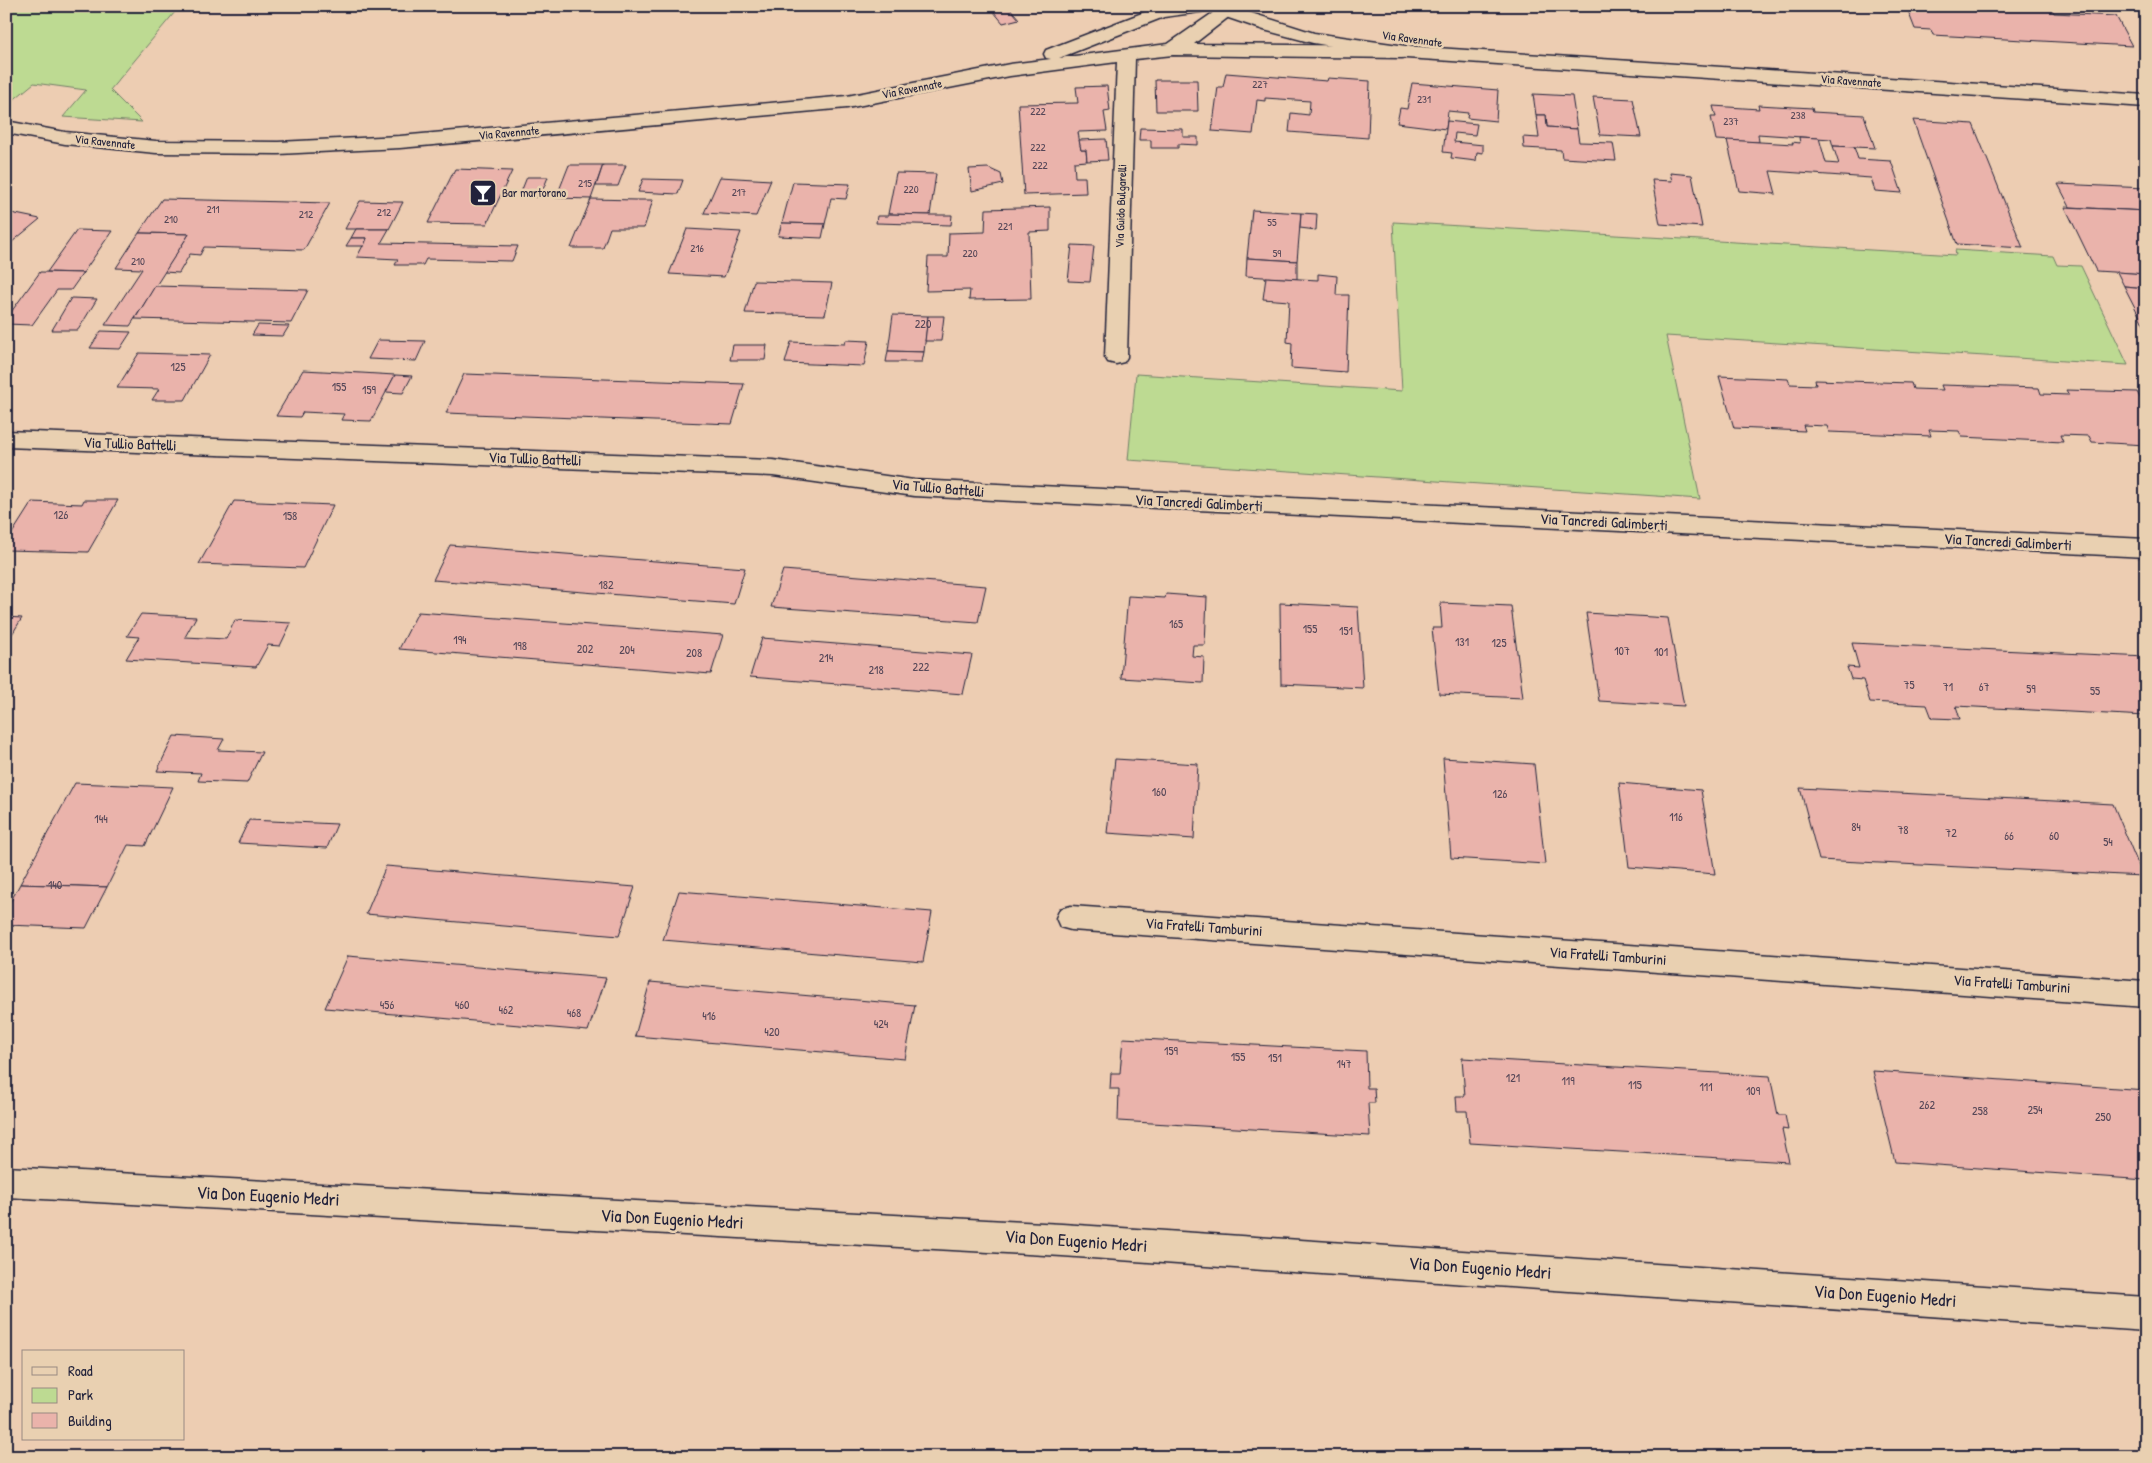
<svg xmlns="http://www.w3.org/2000/svg" width="2152" height="1463" font-family="'Patrick Hand',sans-serif">
	<style>
		.green { fill: #bdda92; stroke: #707e66 }
		.building { fill: #eab3ab; stroke: #22223b }
		.lines { fill: none; stroke-linecap: round; stroke-linejoin: round }
		.minor-casing { stroke: #22223b; stroke-width: 3 }
		.major-casing { stroke: #22223b; stroke-width: 3 }
		.minor { fill: #e9d0b1; fill-rule: evenodd }
		.major { fill: #e9d0b1; fill-rule: evenodd }
		.labels { text-anchor: middle; stroke-width: 5; stroke-linejoin: round; paint-order: stroke }
		.far-number-label { font-size: 11px; fill: #544657 }
		.far-street-label { font-size: 12px; fill: #22223b; stroke: #e9d0b1 }
		.far-poi-label { font-size: 12px; fill: #22223b; stroke: #e9d0b1; text-anchor: start }
		.number-label { font-size: 12px; fill: #544657 }
		.street-label { font-size: 15px; fill: #22223b; stroke: #e9d0b1 }
		.near-street-label { font-size: 18px; fill: #22223b; stroke: #e9d0b1 }
	</style>
	<rect width="100%" height="100%" fill="#edcdb2"/>
	<filter id="ink" filterUnits="userSpaceOnUse"><feTurbulence type="fractalNoise" baseFrequency=".02" numOctaves="2"/><feDisplacementMap in="SourceGraphic" scale="10" xChannelSelector="R" yChannelSelector="G"/><feConvolveMatrix kernelMatrix="1 2 1 2 8 2 1 2 1" color-interpolation-filters="sRGB"/></filter>
	<g filter="url(#ink)">
		<!-- green -->
		<g class="green">
			<path d="M 6,6 L 180,6 L 110,90 L 142,122 L 63,117 L 86,90 L 34,83 L 6,106 Z"/>
			<path d="M 1393,222 L 1956,255 L 1955,250 L 2053,256 L 2057,265 L 2081,266 L 2128,365 L 1666,336 L 1700,499 L 1128,460 L 1136,374 L 1402,391 Z"/>
		</g>
		<!-- building -->
		<g class="building">
			<path d="M 989,6 L 1008,6 L 1019,19 L 1003,23 Z"/>
			<path d="M 1906,6 L 2050,6 L 2054,13 L 2116,16 L 2132,46 L 1933,35 L 1931,30 L 1915,29 Z"/>
			<path d="M 1226,73 L 1327,81 L 1328,78 L 1370,81 L 1368,138 L 1289,132 L 1291,113 L 1309,115 L 1310,101 L 1265,98 L 1265,101 L 1257,100 L 1253,134 L 1212,131 L 1218,87 L 1223,87 Z"/>
			<path d="M 1155,80 L 1197,80 L 1198,111 L 1156,111 Z"/>
			<path d="M 1412,83 L 1498,90 L 1496,121 L 1467,118 L 1468,113 L 1448,111 L 1446,129 L 1397,123 L 1400,108 L 1407,109 Z"/>
			<path d="M 1107,86 L 1110,111 L 1104,112 L 1107,131 L 1078,132 L 1081,150 L 1086,150 L 1087,161 L 1074,162 L 1075,177 L 1085,177 L 1086,193 L 1024,195 L 1018,104 L 1078,103 L 1076,87 Z"/>
			<path d="M 1533,94 L 1572,96 L 1577,129 L 1547,127 L 1546,115 L 1536,115 Z"/>
			<path d="M 1593,97 L 1633,99 L 1641,137 L 1600,135 Z"/>
			<path d="M 1758,105 L 1812,108 L 1813,112 L 1864,115 L 1875,148 L 1833,146 L 1831,139 L 1758,134 L 1759,142 L 1716,140 L 1711,117 L 1716,117 L 1713,106 L 1759,109 Z"/>
			<path d="M 1536,115 L 1546,115 L 1547,127 L 1577,129 L 1579,142 L 1613,143 L 1616,161 L 1562,158 L 1561,150 L 1524,148 L 1523,137 L 1539,138 Z"/>
			<path d="M 1913,120 L 1973,124 L 2023,248 L 1957,244 Z"/>
			<path d="M 1447,121 L 1477,124 L 1475,135 L 1455,133 L 1454,142 L 1483,145 L 1483,153 L 1477,152 L 1476,161 L 1451,158 L 1452,153 L 1443,152 Z"/>
			<path d="M 1140,128 L 1183,129 L 1183,137 L 1198,137 L 1198,145 L 1178,144 L 1178,148 L 1151,148 L 1151,140 L 1139,140 Z"/>
			<path d="M 1799,137 L 1819,138 L 1826,163 L 1839,164 L 1833,146 L 1854,147 L 1858,159 L 1891,161 L 1902,193 L 1875,191 L 1871,178 L 1770,171 L 1776,194 L 1739,191 L 1727,140 L 1793,144 L 1792,142 L 1800,143 Z"/>
			<path d="M 1106,139 L 1108,160 L 1087,161 L 1086,150 L 1081,150 L 1079,140 Z"/>
			<path d="M 569,165 L 603,165 L 591,199 L 556,198 Z"/>
			<path d="M 603,165 L 626,165 L 618,186 L 596,186 Z"/>
			<path d="M 988,168 L 1001,174 L 1003,184 L 972,191 L 969,169 Z"/>
			<path d="M 455,169 L 512,171 L 487,224 L 428,223 Z"/>
			<path d="M 896,173 L 936,174 L 930,215 L 888,214 Z"/>
			<path d="M 1670,173 L 1692,175 L 1702,227 L 1660,224 L 1652,180 L 1672,181 Z"/>
			<path d="M 527,177 L 548,177 L 540,197 L 519,197 Z"/>
			<path d="M 720,177 L 771,180 L 756,216 L 704,213 Z"/>
			<path d="M 643,179 L 683,180 L 678,194 L 638,192 Z"/>
			<path d="M 793,182 L 850,184 L 846,199 L 831,198 L 825,224 L 782,223 Z"/>
			<path d="M 2058,184 L 2146,188 L 2146,211 L 2070,207 Z"/>
			<path d="M 162,199 L 330,203 L 304,250 L 204,247 L 200,255 L 190,254 L 179,273 L 164,272 L 189,234 L 139,233 Z"/>
			<path d="M 591,199 L 636,200 L 653,200 L 644,228 L 610,228 L 603,248 L 571,248 Z"/>
			<path d="M 360,201 L 398,202 L 403,202 L 389,229 L 345,229 Z"/>
			<path d="M 1050,207 L 1050,231 L 1029,232 L 1031,299 L 969,300 L 970,290 L 926,291 L 928,257 L 948,257 L 949,233 L 985,232 L 986,209 Z"/>
			<path d="M 2065,207 L 2146,211 L 2146,274 L 2096,271 Z"/>
			<path d="M 1252,210 L 1301,213 L 1297,261 L 1247,258 Z"/>
			<path d="M 6,212 L 40,219 L 6,247 Z"/>
			<path d="M 1301,213 L 1317,214 L 1316,230 L 1300,228 Z"/>
			<path d="M 888,214 L 930,215 L 952,215 L 951,225 L 876,223 L 877,216 L 888,216 Z"/>
			<path d="M 782,223 L 825,224 L 822,238 L 778,236 Z"/>
			<path d="M 356,229 L 389,229 L 381,243 L 518,246 L 512,261 L 426,259 L 423,265 L 395,265 L 398,259 L 357,257 L 367,238 L 351,238 Z"/>
			<path d="M 687,229 L 741,232 L 724,277 L 669,274 Z"/>
			<path d="M 77,230 L 112,231 L 83,273 L 47,272 Z"/>
			<path d="M 139,233 L 189,234 L 130,326 L 105,325 L 142,269 L 116,268 Z"/>
			<path d="M 351,238 L 367,238 L 364,246 L 346,246 Z"/>
			<path d="M 1072,245 L 1094,246 L 1090,282 L 1068,281 Z"/>
			<path d="M 1247,258 L 1297,261 L 1297,279 L 1246,276 Z"/>
			<path d="M 40,272 L 83,273 L 71,290 L 57,290 L 32,325 L 6,324 L 6,319 Z"/>
			<path d="M 2117,272 L 2146,274 L 2146,288 L 2124,286 Z"/>
			<path d="M 1318,274 L 1337,276 L 1336,295 L 1349,295 L 1346,372 L 1291,368 L 1292,343 L 1287,342 L 1289,301 L 1263,299 L 1266,277 L 1318,280 Z"/>
			<path d="M 754,281 L 832,283 L 825,315 L 745,313 Z"/>
			<path d="M 155,286 L 308,290 L 291,323 L 135,319 Z"/>
			<path d="M 2124,286 L 2146,288 L 2146,329 Z"/>
			<path d="M 71,298 L 97,299 L 78,330 L 52,330 Z"/>
			<path d="M 893,315 L 928,316 L 924,352 L 888,351 Z"/>
			<path d="M 928,316 L 944,316 L 941,341 L 925,341 Z"/>
			<path d="M 258,325 L 289,326 L 283,336 L 252,335 Z"/>
			<path d="M 101,331 L 131,332 L 120,349 L 90,348 Z"/>
			<path d="M 378,340 L 425,341 L 416,361 L 368,359 Z"/>
			<path d="M 846,340 L 869,341 L 864,366 L 785,363 L 791,342 L 845,344 Z"/>
			<path d="M 733,345 L 767,345 L 765,360 L 730,360 Z"/>
			<path d="M 888,351 L 924,352 L 922,362 L 886,362 Z"/>
			<path d="M 139,353 L 210,355 L 185,400 L 152,400 L 159,389 L 117,388 Z"/>
			<path d="M 303,370 L 361,373 L 395,375 L 371,421 L 341,420 L 344,414 L 303,412 L 300,417 L 276,416 Z"/>
			<path d="M 464,374 L 744,384 L 732,424 L 446,413 Z"/>
			<path d="M 395,375 L 412,376 L 403,393 L 386,392 Z"/>
			<path d="M 1719,376 L 1788,379 L 1790,384 L 1816,385 L 1815,380 L 1911,383 L 1913,389 L 1943,390 L 1941,385 L 2039,388 L 2041,394 L 2069,395 L 2066,390 L 2137,392 L 2146,409 L 2146,445 L 2092,442 L 2089,436 L 2060,435 L 2063,442 L 1962,437 L 1959,431 L 1929,430 L 1931,436 L 1829,432 L 1827,426 L 1803,425 L 1805,431 L 1734,428 Z"/>
			<path d="M 84,500 L 118,500 L 88,552 L 6,550 L 6,543 L 32,502 L 82,504 Z"/>
			<path d="M 234,501 L 333,505 L 303,568 L 199,564 Z"/>
			<path d="M 450,545 L 745,568 L 734,604 L 433,580 Z"/>
			<path d="M 783,570 L 986,586 L 978,622 L 771,607 Z"/>
			<path d="M 1166,594 L 1207,597 L 1205,645 L 1193,645 L 1192,656 L 1204,657 L 1203,683 L 1121,678 L 1128,596 L 1165,598 Z"/>
			<path d="M 1280,603 L 1358,607 L 1363,688 L 1281,684 Z"/>
			<path d="M 1440,603 L 1511,606 L 1523,698 L 1439,694 L 1432,628 L 1442,628 Z"/>
			<path d="M 418,612 L 723,635 L 711,674 L 399,649 Z"/>
			<path d="M 1586,613 L 1668,618 L 1684,706 L 1599,701 Z"/>
			<path d="M 141,614 L 196,617 L 185,637 L 226,639 L 235,620 L 291,623 L 280,646 L 268,645 L 256,667 L 126,659 L 139,637 L 127,636 Z"/>
			<path d="M 6,617 L 22,618 L 6,644 Z"/>
			<path d="M 762,638 L 972,655 L 963,694 L 750,677 Z"/>
			<path d="M 1852,643 L 2146,657 L 2146,716 L 1956,706 L 1960,719 L 1932,718 L 1927,705 L 1870,702 L 1863,680 L 1851,679 L 1847,667 L 1859,668 Z"/>
			<path d="M 174,736 L 224,739 L 218,750 L 262,752 L 247,783 L 198,781 L 201,773 L 157,771 Z"/>
			<path d="M 1443,758 L 1534,764 L 1545,864 L 1451,858 Z"/>
			<path d="M 1115,759 L 1198,764 L 1194,839 L 1107,833 Z"/>
			<path d="M 75,783 L 173,787 L 145,846 L 128,845 L 107,887 L 20,884 Z"/>
			<path d="M 1619,783 L 1701,790 L 1715,874 L 1629,867 Z"/>
			<path d="M 1800,788 L 2113,804 L 2143,876 L 1819,860 Z"/>
			<path d="M 249,820 L 337,824 L 327,848 L 238,843 Z"/>
			<path d="M 386,866 L 635,887 L 619,936 L 366,914 Z"/>
			<path d="M 20,884 L 107,887 L 86,928 L 6,925 L 6,910 Z"/>
			<path d="M 679,891 L 932,912 L 923,962 L 663,940 Z"/>
			<path d="M 348,956 L 606,978 L 588,1031 L 325,1008 Z"/>
			<path d="M 650,982 L 915,1005 L 905,1059 L 635,1036 Z"/>
			<path d="M 1123,1038 L 1366,1051 L 1367,1088 L 1374,1088 L 1375,1103 L 1368,1103 L 1370,1136 L 1118,1121 L 1119,1089 L 1110,1089 L 1111,1073 L 1120,1073 Z"/>
			<path d="M 1462,1058 L 1770,1076 L 1778,1115 L 1785,1115 L 1788,1130 L 1782,1129 L 1789,1162 L 1470,1143 L 1467,1111 L 1457,1111 L 1456,1096 L 1465,1096 Z"/>
			<path d="M 1873,1071 L 2146,1090 L 2146,1180 L 1895,1162 Z"/>
		</g>
		<g class="lines">
			<!-- minor casing -->
			<g class="minor-casing">
				<g id="minor">
					<path d="M 1216,6 L 1234,6 L 1235,12 L 1194,44 L 1402,46 L 1409,48 L 1411,52 L 1409,56 L 1402,58 L 1173,55 L 1135,59 L 1127,357 L 1124,362 L 1116,364 L 1108,362 L 1105,357 L 1117,62 L 1010,76 L 847,108 L 400,148 L 278,154 L 156,153 L 65,144 L 6,133 L 6,121 L 65,132 L 156,141 L 278,142 L 400,136 L 847,96 L 1010,64 L 1051,59 L 1046,58 L 1044,54 L 1046,50 L 1155,8 L 1164,6 L 1216,6 L 1213,10 L 1207,11 L 1164,17 L 1059,58 L 1168,44 L 1217,10 Z"/>
					<path d="M 6,431 L 773,460 L 914,480 L 2146,539 L 2146,557 L 914,496 L 773,476 L 6,447 Z"/>
					<path d="M 1071,906 L 2146,981 L 2146,1007 L 1071,930 L 1060,927 L 1056,918 L 1060,909 Z"/>
					<path d="M 6,1167 L 1062,1224 L 2146,1297 L 2146,1331 L 1062,1256 L 6,1197 Z"/>
				</g>
			</g>
			<!-- major casing -->
			<g class="major-casing">
				<path id="major" d="M 1202,6 L 1229,6 L 1314,33 L 1406,46 L 2146,95 L 2146,107 L 1406,58 L 1313,43 L 1264,30 L 1205,10 Z"/>
			</g>
			<!-- minor -->
			<use href="#minor" class="minor"/>
			<!-- major -->
			<use href="#major" class="major"/>
		</g>
	</g>
	<!-- icons -->
	<defs>
		<g id="bar-square" transform="scale(1.4375)"><rect x="-9" y="-9" width="18" height="18" rx="4" fill="#22223b" stroke="#e9d0b1"/><path d="M-6-5H6L.8 .8V4.5H3.5V6h-7V4.5H-.8V.8Z" fill="#fff"/></g>
	</defs>
	<g fill-rule="evenodd">
		<use href="#bar-square" x="483" y="193"/>
	</g>
	<g class="labels">
		<!-- far-number labels -->
		<g class="far-number-label">
			<text x="1260" y="88">227</text>
			<text x="1424" y="103">231</text>
			<text x="1038" y="115">222</text>
			<text x="1798" y="119">238</text>
			<text x="1731" y="125">237</text>
			<text x="1038" y="151">222</text>
			<text x="1040" y="169">222</text>
			<text x="585" y="187">215</text>
			<text x="911" y="193">220</text>
			<text x="739" y="196">217</text>
			<text x="213" y="213">211</text>
			<text x="384" y="216">212</text>
			<text x="306" y="218">212</text>
			<text x="171" y="223">210</text>
			<text x="1272" y="226">55</text>
			<text x="1005" y="230">221</text>
			<text x="697" y="252">216</text>
			<text x="970" y="257">220</text>
			<text x="1277" y="257">59</text>
			<text x="138" y="265">210</text>
		</g>
		<!-- far-street labels -->
		<g class="far-street-label">
			<text transform="translate(1412 39) rotate(8)" y="4">Via Ravennate</text>
			<text transform="translate(1851 81) rotate(4)" y="4">Via Ravennate</text>
			<text transform="translate(912 89) rotate(-11)" y="4">Via Ravennate</text>
			<text transform="translate(509 133) rotate(-5)" y="4">Via Ravennate</text>
			<text transform="translate(105 142) rotate(6)" y="4">Via Ravennate</text>
			<text transform="translate(1121 206) rotate(-88)" y="4">Via Guido Bulgarelli</text>
		</g>
		<!-- far-poi labels -->
		<g class="far-poi-label">
			<text x="502" y="197">Bar martorano</text>
		</g>
		<!-- number labels -->
		<g class="number-label">
			<text x="923" y="328">220</text>
			<text x="178" y="371">125</text>
			<text x="339" y="391">155</text>
			<text x="369" y="394">159</text>
			<text x="61" y="519">126</text>
			<text x="290" y="520">158</text>
			<text x="606" y="589">182</text>
			<text x="1176" y="628">165</text>
			<text x="1310" y="633">155</text>
			<text x="1346" y="635">151</text>
			<text x="460" y="644">194</text>
			<text x="1462" y="646">131</text>
			<text x="1499" y="647">125</text>
			<text x="520" y="650">198</text>
			<text x="585" y="653">202</text>
			<text x="627" y="654">204</text>
			<text x="1622" y="655">107</text>
			<text x="1661" y="656">101</text>
			<text x="694" y="657">208</text>
			<text x="826" y="662">214</text>
			<text x="921" y="671">222</text>
			<text x="876" y="674">218</text>
			<text x="1909" y="689">75</text>
			<text x="1948" y="691">71</text>
			<text x="1984" y="691">67</text>
			<text x="2031" y="693">59</text>
			<text x="2095" y="695">55</text>
			<text x="1159" y="796">160</text>
			<text x="1500" y="798">126</text>
			<text x="1676" y="821">116</text>
			<text x="101" y="823">144</text>
			<text x="1856" y="831">84</text>
			<text x="1903" y="834">78</text>
			<text x="1951" y="837">72</text>
			<text x="2009" y="840">66</text>
			<text x="2054" y="840">60</text>
			<text x="2108" y="846">54</text>
			<text x="55" y="889">140</text>
			<text x="387" y="1009">456</text>
			<text x="462" y="1009">460</text>
			<text x="506" y="1014">462</text>
			<text x="574" y="1017">468</text>
			<text x="709" y="1020">416</text>
			<text x="881" y="1028">424</text>
			<text x="772" y="1036">420</text>
			<text x="1171" y="1055">159</text>
			<text x="1238" y="1061">155</text>
			<text x="1275" y="1062">151</text>
			<text x="1344" y="1068">147</text>
			<text x="1513" y="1082">121</text>
			<text x="1568" y="1085">119</text>
			<text x="1635" y="1089">115</text>
			<text x="1706" y="1091">111</text>
			<text x="1753" y="1095">109</text>
			<text x="1927" y="1109">262</text>
			<text x="2035" y="1114">254</text>
			<text x="1980" y="1115">258</text>
			<text x="2103" y="1121">250</text>
		</g>
		<!-- street labels -->
		<g class="street-label">
			<text transform="translate(130 444) rotate(2)" y="5">Via Tullio Battelli</text>
			<text transform="translate(535 459) rotate(2)" y="5">Via Tullio Battelli</text>
			<text transform="translate(938 488) rotate(5)" y="5">Via Tullio Battelli</text>
			<text transform="translate(1199 503) rotate(3)" y="5">Via Tancredi Galimberti</text>
			<text transform="translate(1604 522) rotate(3)" y="5">Via Tancredi Galimberti</text>
			<text transform="translate(2008 542) rotate(3)" y="5">Via Tancredi Galimberti</text>
			<text transform="translate(1204 927) rotate(4)" y="5">Via Fratelli Tamburini</text>
			<text transform="translate(1608 956) rotate(4)" y="5">Via Fratelli Tamburini</text>
			<text transform="translate(2012 984) rotate(4)" y="5">Via Fratelli Tamburini</text>
		</g>
		<!-- near-street labels -->
		<g class="near-street-label">
			<text transform="translate(268 1196) rotate(3)" y="6">Via Don Eugenio Medri</text>
			<text transform="translate(672 1219) rotate(3)" y="6">Via Don Eugenio Medri</text>
			<text transform="translate(1076 1241) rotate(4)" y="6">Via Don Eugenio Medri</text>
			<text transform="translate(1480 1268) rotate(4)" y="6">Via Don Eugenio Medri</text>
			<text transform="translate(1885 1296) rotate(4)" y="6">Via Don Eugenio Medri</text>
		</g>
	</g>
	<!-- margin -->
	<rect width="2152" height="1463" fill="none" stroke="#e9d0b1" stroke-width="25"/>
	<rect x="12" y="12" width="2127" height="1438" fill="none" stroke="#22223b" stroke-width="2" filter="url(#ink)"/>
	<!-- legend -->
	<rect x="22" y="1350" width="162" height="90" fill="#e9d0b1" stroke="#998a82"/>
	<rect x="32" y="1367" width="25" height="8" fill="#e9d0b1" stroke="#998a82"/>
	<text x="68" y="1376" font-size="15" fill="#22223b">Road</text>
	<rect x="32" y="1388" width="25" height="15" fill="#bdda92" stroke="#998a82"/>
	<text x="68" y="1400" font-size="15" fill="#22223b">Park</text>
	<rect x="32" y="1413" width="25" height="15" fill="#eab3ab" stroke="#998a82"/>
	<text x="68" y="1426" font-size="15" fill="#22223b">Building</text>
</svg>
